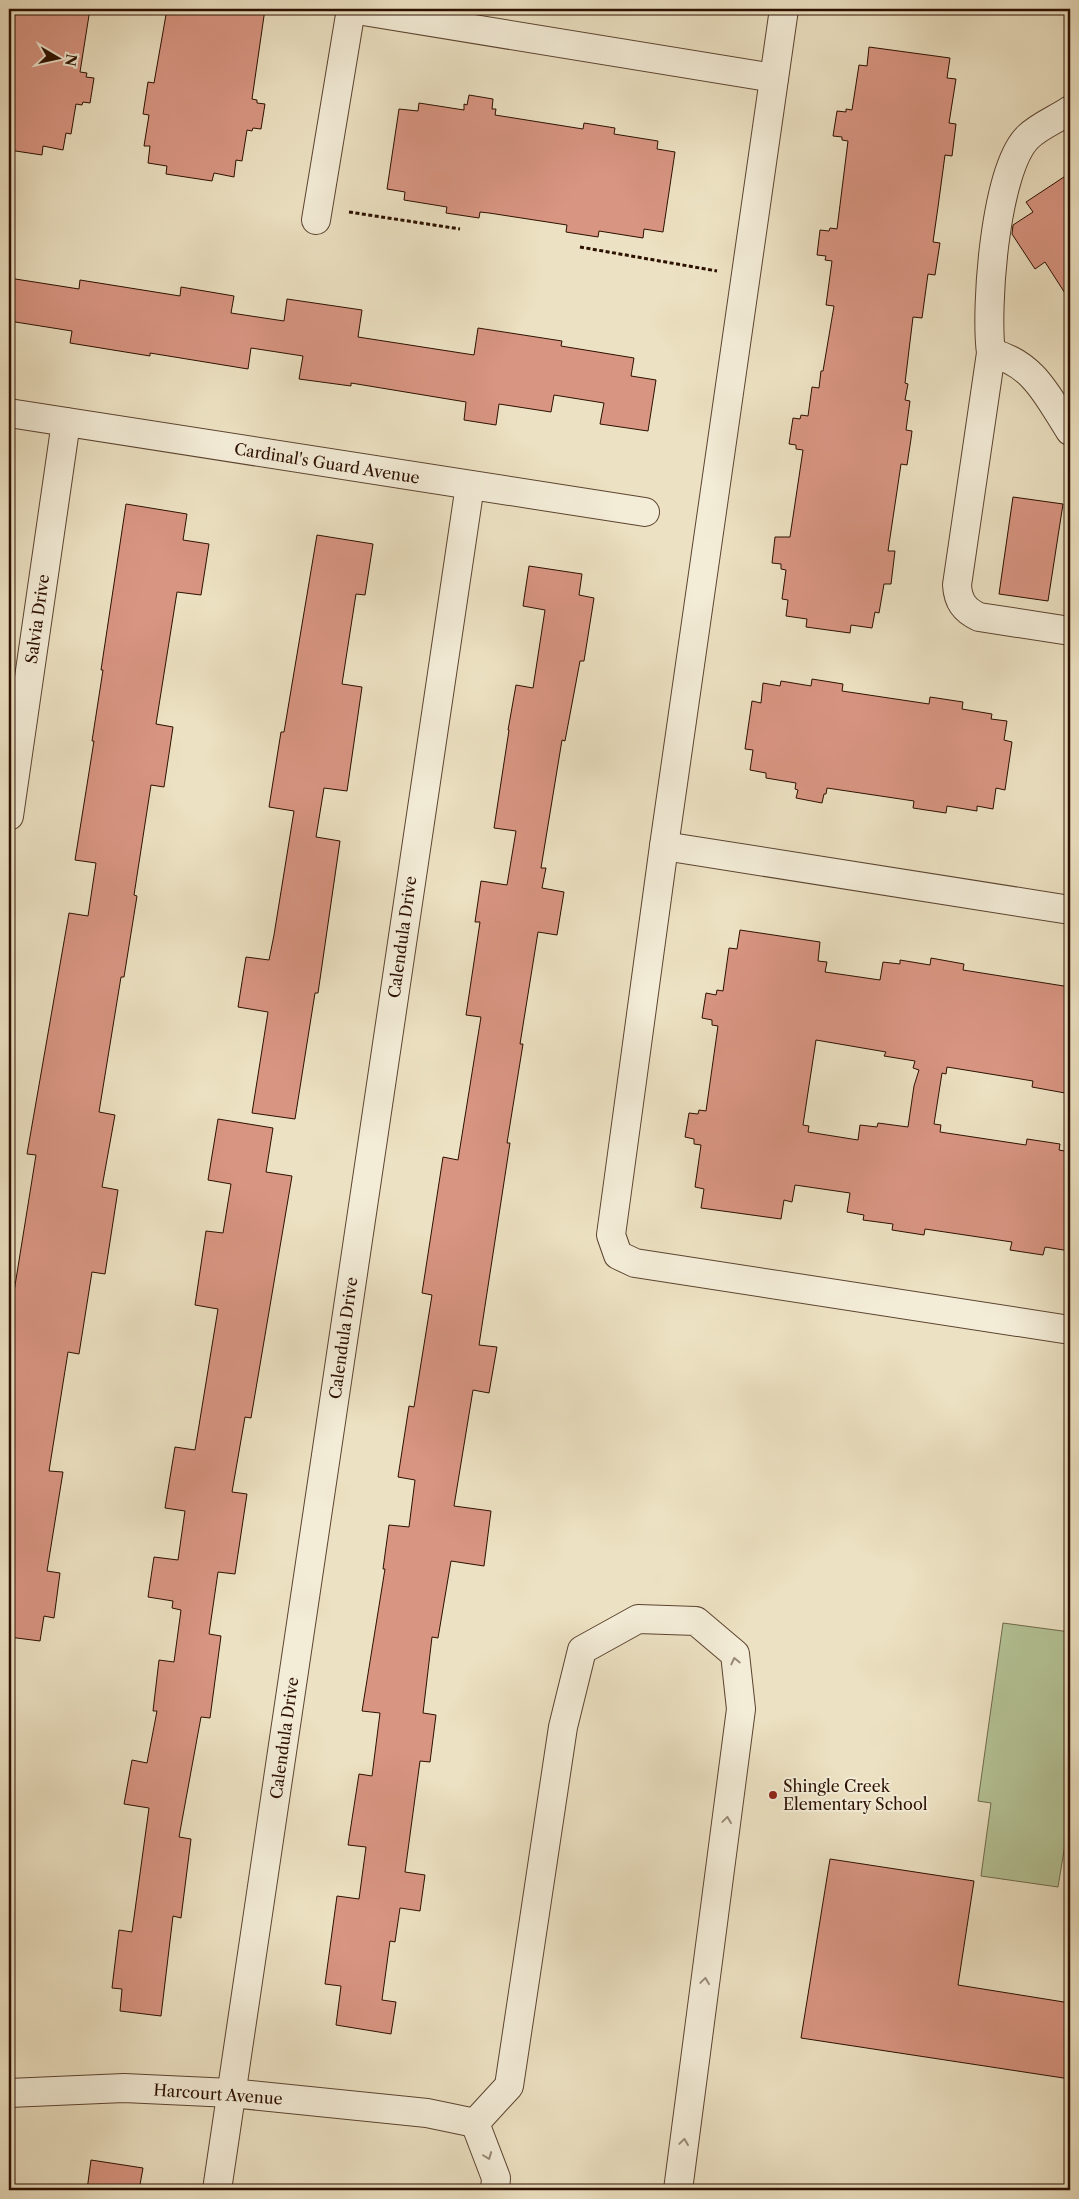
<svg xmlns="http://www.w3.org/2000/svg" width="1079" height="2199" font-family="'Libre Caslon Text',serif">
	<style>
		.green { fill: #b4c396; stroke: #706a4b }
		.building { fill: #d89582; stroke: #2c1000; fill-rule: evenodd }
		.lines { fill: none; stroke-linecap: round; stroke-linejoin: round }
		.minor-casing { stroke: #5c4430; stroke-width: 30 }
		.path { stroke: #2c1000; stroke-width: 3; stroke-dasharray: 4 2.5; stroke-linecap: butt }
		.minor { stroke: #f3ecd7; stroke-width: 28 }
		.oneway { stroke: #998976 }
		.poi-dot { fill: #8f2418; stroke: #f3ecd7; stroke-width: 2 }
		.labels { text-anchor: middle; stroke-width: 4; stroke-linejoin: round; paint-order: stroke }
		.street-label { font-size: 16px; fill: #2c1000; stroke: #f3ecd7 }
		.poi-label { font-size: 16px; fill: #2c1000; stroke: #f3ecd7; text-anchor: start }
	</style>
	<rect width="100%" height="100%" fill="#ece1c2"/>
	<filter id="stains"><feTurbulence type="fractalNoise" baseFrequency=".004" numOctaves="4"/><feColorMatrix values="0 0 0 0 .2 0 0 0 0 .09 0 0 0 0 .02 0 0 0 .5 -.17"/></filter>
	<radialGradient id="worn" r=".72"><stop offset=".6" stop-color="#630" stop-opacity="0"/><stop offset="1" stop-color="#630" stop-opacity=".3"/></radialGradient>
	<!-- green -->
	<path class="green" d="M 1003,1623 L 1070,1632 L 1070,1814 L 1058,1887 L 981,1876 L 991,1803 L 978,1801 Z"/>
	<!-- building -->
	<g class="building">
		<path d="M 9,9 L 90,9 L 80,72 L 87,73 L 86,77 L 94,78 L 90,103 L 83,102 L 82,105 L 76,104 L 71,134 L 66,133 L 63,150 L 43,146 L 42,155 L 9,150 Z"/>
		<path d="M 167,9 L 265,9 L 252,99 L 257,100 L 257,103 L 265,104 L 261,129 L 253,128 L 252,131 L 247,130 L 242,161 L 236,160 L 234,177 L 214,173 L 212,181 L 166,174 L 167,166 L 148,163 L 150,146 L 144,146 L 149,115 L 143,114 L 148,82 L 154,83 Z"/>
		<path d="M 869,47 L 950,58 L 947,78 L 956,79 L 949,123 L 956,124 L 952,156 L 945,155 L 938,207 L 933,242 L 940,243 L 935,275 L 928,274 L 922,318 L 913,317 L 905,383 L 908,384 L 905,400 L 910,401 L 906,430 L 912,431 L 911,439 L 907,465 L 901,464 L 897,491 L 888,551 L 895,551 L 891,584 L 884,584 L 879,613 L 875,612 L 872,628 L 851,625 L 850,633 L 806,627 L 807,619 L 786,616 L 788,600 L 782,599 L 786,570 L 781,569 L 781,564 L 772,563 L 775,537 L 790,537 L 803,450 L 796,449 L 796,445 L 789,444 L 793,418 L 800,419 L 801,415 L 808,416 L 812,387 L 819,388 L 821,371 L 823,371 L 834,306 L 826,305 L 832,261 L 825,260 L 826,256 L 817,255 L 820,230 L 829,231 L 830,228 L 837,229 L 848,141 L 842,140 L 842,137 L 833,136 L 837,111 L 846,112 L 846,109 L 852,110 L 859,65 L 867,66 Z"/>
		<path d="M 469,95 L 493,99 L 492,109 L 496,109 L 495,115 L 583,129 L 584,123 L 615,128 L 614,134 L 658,141 L 657,149 L 675,152 L 663,232 L 644,229 L 643,238 L 599,231 L 598,237 L 566,232 L 567,225 L 489,213 L 480,212 L 479,218 L 446,213 L 447,207 L 404,200 L 405,192 L 387,189 L 399,109 L 418,111 L 419,103 L 464,110 L 464,104 L 467,105 Z"/>
		<path d="M 1070,173 L 1070,301 L 1045,262 L 1035,269 L 1012,234 L 1013,225 L 1033,212 L 1026,202 Z"/>
		<path d="M 9,278 L 79,289 L 80,280 L 180,296 L 181,287 L 234,296 L 231,313 L 284,321 L 287,299 L 362,310 L 358,337 L 474,355 L 478,328 L 562,341 L 561,346 L 634,358 L 631,376 L 656,380 L 648,431 L 600,424 L 604,403 L 554,395 L 551,412 L 499,404 L 496,425 L 464,420 L 466,402 L 351,383 L 351,386 L 299,379 L 303,356 L 251,348 L 248,369 L 150,353 L 150,356 L 70,343 L 72,331 L 9,321 Z"/>
		<path d="M 1013,497 L 1063,504 L 1048,601 L 999,594 Z"/>
		<path d="M 126,504 L 187,514 L 183,540 L 209,544 L 201,595 L 177,592 L 156,724 L 173,727 L 164,787 L 151,785 L 134,895 L 137,896 L 124,977 L 121,977 L 99,1112 L 115,1115 L 102,1187 L 118,1190 L 105,1274 L 92,1272 L 79,1354 L 68,1352 L 49,1471 L 63,1472 L 47,1571 L 60,1573 L 54,1618 L 44,1616 L 40,1641 L 9,1637 L 9,1298 L 13,1298 L 36,1155 L 27,1154 L 69,913 L 88,916 L 96,863 L 75,860 L 94,741 L 92,741 L 103,670 L 101,670 Z"/>
		<path d="M 317,535 L 373,544 L 365,595 L 356,594 L 342,684 L 362,687 L 347,791 L 324,788 L 316,837 L 340,841 L 318,993 L 315,993 L 295,1119 L 252,1113 L 268,1012 L 238,1007 L 246,957 L 269,960 L 274,935 L 294,811 L 269,807 L 281,732 L 284,732 Z"/>
		<path d="M 529,566 L 582,574 L 579,595 L 594,598 L 584,661 L 580,661 L 565,741 L 562,740 L 541,868 L 546,868 L 542,888 L 564,892 L 557,935 L 538,932 L 520,1044 L 523,1044 L 507,1143 L 510,1143 L 479,1345 L 497,1347 L 489,1393 L 473,1390 L 454,1506 L 491,1511 L 484,1566 L 451,1561 L 438,1638 L 432,1637 L 423,1713 L 436,1715 L 430,1762 L 420,1761 L 405,1872 L 425,1875 L 420,1911 L 400,1908 L 395,1942 L 390,1941 L 382,2000 L 396,2002 L 391,2034 L 336,2025 L 341,1986 L 325,1984 L 337,1896 L 359,1899 L 366,1847 L 348,1845 L 359,1774 L 372,1776 L 380,1713 L 362,1711 L 385,1569 L 383,1569 L 389,1525 L 409,1527 L 415,1480 L 398,1477 L 409,1406 L 414,1407 L 432,1295 L 422,1293 L 443,1157 L 458,1160 L 481,1017 L 466,1015 L 480,922 L 475,922 L 481,881 L 507,885 L 516,831 L 494,828 L 509,730 L 508,730 L 516,685 L 533,688 L 545,610 L 523,606 Z"/>
		<path d="M 812,679 L 843,684 L 842,691 L 929,704 L 930,697 L 963,702 L 962,709 L 992,714 L 991,719 L 1007,721 L 1004,740 L 1012,742 L 1005,790 L 996,788 L 993,809 L 977,806 L 977,811 L 947,806 L 946,813 L 913,808 L 914,801 L 827,788 L 826,794 L 824,794 L 822,803 L 796,798 L 798,790 L 795,789 L 796,783 L 766,778 L 766,773 L 750,770 L 753,750 L 745,749 L 752,701 L 761,703 L 763,683 L 780,686 L 781,681 L 811,686 Z"/>
		<path d="M 740,930 L 820,942 L 818,961 L 827,962 L 825,972 L 880,980 L 883,962 L 900,964 L 900,960 L 930,965 L 931,958 L 964,964 L 963,970 L 1070,987 L 1070,1087 L 1066,1086 L 1065,1093 L 1032,1087 L 1033,1081 L 947,1067 L 946,1074 L 942,1073 L 934,1124 L 941,1125 L 940,1132 L 1026,1145 L 1027,1139 L 1060,1144 L 1059,1150 L 1070,1152 L 1070,1251 L 1045,1247 L 1043,1255 L 1010,1250 L 1012,1242 L 925,1229 L 924,1235 L 892,1230 L 893,1224 L 863,1220 L 864,1215 L 847,1212 L 850,1193 L 795,1185 L 792,1202 L 784,1200 L 781,1219 L 701,1208 L 704,1189 L 695,1187 L 701,1145 L 694,1144 L 694,1139 L 685,1137 L 689,1113 L 698,1114 L 699,1110 L 706,1111 L 718,1026 L 712,1025 L 712,1020 L 702,1018 L 706,993 L 716,995 L 717,990 L 723,991 L 729,948 L 737,949 ZM 816,1040 L 886,1052 L 884,1056 L 915,1061 L 913,1068 L 919,1070 L 914,1086 L 908,1127 L 878,1123 L 877,1127 L 860,1125 L 858,1140 L 808,1132 L 809,1126 L 803,1125 Z"/>
		<path d="M 218,1119 L 273,1128 L 266,1172 L 292,1176 L 251,1418 L 245,1417 L 232,1492 L 247,1494 L 235,1574 L 218,1572 L 209,1634 L 221,1636 L 210,1718 L 201,1717 L 179,1837 L 191,1839 L 181,1918 L 173,1916 L 161,2016 L 120,2011 L 122,1989 L 112,1988 L 119,1930 L 132,1932 L 149,1808 L 124,1804 L 132,1760 L 147,1763 L 157,1711 L 153,1711 L 159,1660 L 174,1662 L 181,1610 L 172,1608 L 173,1601 L 148,1597 L 154,1557 L 178,1560 L 185,1511 L 165,1508 L 175,1447 L 195,1450 L 218,1309 L 195,1305 L 206,1231 L 223,1233 L 231,1184 L 208,1180 Z"/>
		<path d="M 830,1859 L 974,1881 L 958,1985 L 1070,2003 L 1070,2079 L 801,2038 Z"/>
		<path d="M 91,2160 L 143,2168 L 139,2190 L 87,2190 Z"/>
	</g>
	<g class="lines">
		<!-- minor casing -->
		<g class="minor-casing">
			<g id="minor">
				<path d="M 351,9 L 774,78"/>
				<path d="M 784,9 L 664,846 L 611,1235 L 618,1255 L 635,1263 L 1070,1330"/>
				<path d="M 1070,110 C 1057,119 1039,126 1028,137 C 995,169 985,308 991,353 L 957,585 C 958,601 964,610 979,617 L 1070,631"/>
				<path d="M 316,220 L 351,9"/>
				<path d="M 991,353 C 1034,363 1048,397 1070,431"/>
				<path d="M 9,413 L 645,512"/>
				<path d="M 9,816 L 66,422"/>
				<path d="M 664,846 L 1070,910"/>
				<path d="M 9,2093 L 124,2088 L 231,2093 L 427,2113 L 475,2123"/>
				<path d="M 475,2123 L 509,2086 L 563,1727 L 582,1650 L 638,1619 L 696,1621 L 735,1654 L 741,1709 L 678,2190"/>
				<path d="M 475,2123 L 496,2178 L 495,2190"/>
				<path d="M 217,2190 L 470,485"/>
			</g>
		</g>
		<!-- path -->
		<g class="path">
			<path d="M 349,212 L 460,229"/>
			<path d="M 580,247 L 717,271"/>
		</g>
		<!-- minor -->
		<use href="#minor" class="minor"/>
	</g>
	<!-- one-way arrows -->
	<defs><path id="oneway-chevron" d="M-2-3.5L2.5 0L-2 3.5" fill="none" stroke-width="1.6" stroke-linecap="round" stroke-linejoin="round" transform="scale(1.25)"/></defs>
	<g class="oneway">
		<use href="#oneway-chevron" transform="translate(735 1661) rotate(-103)"/>
		<use href="#oneway-chevron" transform="translate(727 1820) rotate(-82)"/>
		<use href="#oneway-chevron" transform="translate(705 1981) rotate(-82)"/>
		<use href="#oneway-chevron" transform="translate(684 2142) rotate(-82)"/>
		<use href="#oneway-chevron" transform="translate(488 2156) rotate(69)"/>
	</g>
	<!-- markers -->
	<circle class="poi-dot" cx="773" cy="1795" r="5"/>
	<g class="labels">
		<!-- street labels -->
		<g class="street-label">
			<text transform="translate(327 463) rotate(9)" y="6">Cardinal's Guard Avenue</text>
			<text transform="translate(37 619) rotate(-82)" y="6">Salvia Drive</text>
			<text transform="translate(402 937) rotate(-82)" y="6">Calendula Drive</text>
			<text transform="translate(343 1338) rotate(-82)" y="6">Calendula Drive</text>
			<text transform="translate(284 1738) rotate(-82)" y="6">Calendula Drive</text>
			<text transform="translate(218 2094) rotate(4)" y="6">Harcourt Avenue</text>
		</g>
		<!-- poi labels -->
		<g class="poi-label">
			<text x="783" y="1792">Shingle Creek<tspan x="783" dy="18">Elementary School</tspan></text>
		</g>
	</g>
	<!-- margin -->
	<rect width="1079" height="2199" fill="none" stroke="#ece1c2" stroke-width="30"/>
	<rect x="10" y="10" width="1059" height="2179" fill="none" stroke="#2c1000" stroke-width="2.5"/>
	<rect x="15" y="15" width="1049" height="2169" fill="none" stroke="#2c1000"/>
	<!-- north arrow -->
	<g transform="translate(58 58) rotate(99)" stroke="#f3ecd7" stroke-width="4" paint-order="stroke">
	<path d="M0-4L9 19L0 12L-9 19Z" fill="#2c1000"/>
	<text y="-8" font-size="14" font-weight="bold" text-anchor="middle" fill="#2c1000">N</text>
	</g>
	<rect width="100%" height="100%" filter="url(#stains)"/>
	<rect width="100%" height="100%" fill="url(#worn)"/>
</svg>
